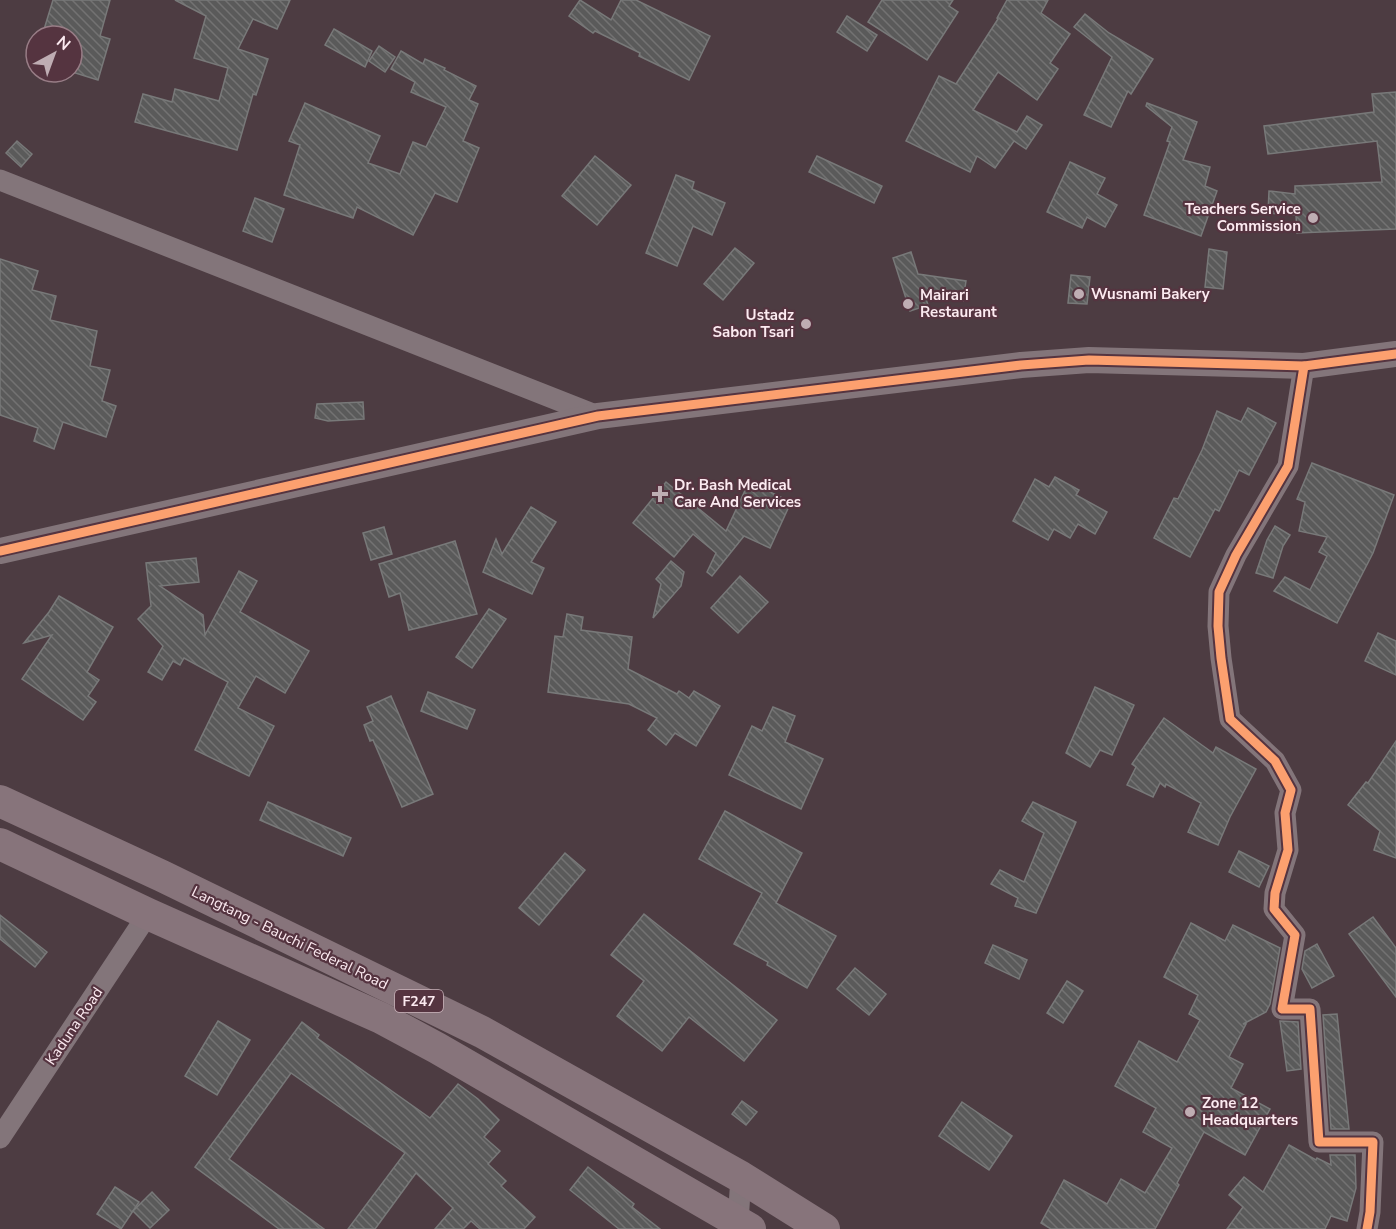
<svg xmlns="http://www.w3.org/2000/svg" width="1396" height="1229" font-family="'Nunito Sans',sans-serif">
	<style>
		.building { fill: url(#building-back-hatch); stroke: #787979; stroke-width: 1.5 }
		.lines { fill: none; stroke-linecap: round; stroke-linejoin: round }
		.minor { stroke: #83757a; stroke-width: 21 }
		.tertiary { stroke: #83757a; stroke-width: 26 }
		.primary { stroke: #87747b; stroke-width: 32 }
		.cycleway-casing { stroke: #553440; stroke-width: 13 }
		.cycleway { stroke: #fca06f; stroke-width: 9 }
		.poi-dot { fill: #bfadb3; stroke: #553440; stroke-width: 2 }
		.labels { text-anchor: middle; stroke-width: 4.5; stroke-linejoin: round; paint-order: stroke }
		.shield { fill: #553440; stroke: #cab3bb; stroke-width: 1.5 }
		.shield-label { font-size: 14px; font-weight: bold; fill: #fceaf0 }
		.poi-label { font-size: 15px; font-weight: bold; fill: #fceaf0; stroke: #553440; text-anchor: start }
		.street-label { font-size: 15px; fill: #fceaf0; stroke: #553440 }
	</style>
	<defs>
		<pattern id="building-back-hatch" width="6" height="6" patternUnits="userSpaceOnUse" patternTransform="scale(1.5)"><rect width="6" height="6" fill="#5a5a5a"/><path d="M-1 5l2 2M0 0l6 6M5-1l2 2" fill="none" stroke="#737272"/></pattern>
	</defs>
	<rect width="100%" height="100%" fill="#4d3c42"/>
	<!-- building -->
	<g class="building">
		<path d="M 53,0 L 110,0 L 100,36 L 110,39 L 98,80 L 72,72 L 72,36 L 42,36 Z"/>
		<path d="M 175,0 L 290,0 L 277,29 L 253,19 L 238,49 L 268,59 L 256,95 L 253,94 L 237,150 L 135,122 L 143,94 L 172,102 L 175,89 L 219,101 L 228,68 L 194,58 L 206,16 Z"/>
		<path d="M 580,0 L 611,20 L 621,0 L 636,0 L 710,36 L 689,80 L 639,56 L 640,53 L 595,31 L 593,33 L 569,16 Z"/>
		<path d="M 882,0 L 953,0 L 949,6 L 958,12 L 927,60 L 868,22 Z"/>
		<path d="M 1007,0 L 1048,0 L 1041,13 L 1070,34 L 1050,63 L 1058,69 L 1037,100 L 998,72 L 973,110 L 1017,132 L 1027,116 L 1042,125 L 1026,149 L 1014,141 L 995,168 L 977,156 L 970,172 L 906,141 L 939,76 L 956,84 L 998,19 L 997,18 Z"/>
		<path d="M 1085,14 L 1109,33 L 1153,59 L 1131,94 L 1128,91 L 1111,127 L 1084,115 L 1112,57 L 1074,27 Z"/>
		<path d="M 847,16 L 877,35 L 867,51 L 837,32 Z"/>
		<path d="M 334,29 L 372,51 L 365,67 L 325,45 Z"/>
		<path d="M 379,46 L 395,57 L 385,72 L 369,61 Z"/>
		<path d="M 401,51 L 423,64 L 425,59 L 445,68 L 444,70 L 476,86 L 469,100 L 478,104 L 463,141 L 479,148 L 457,202 L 435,193 L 413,235 L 357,207 L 353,218 L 284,195 L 300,145 L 289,141 L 305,103 L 380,136 L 368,163 L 400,174 L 413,142 L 426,147 L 446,107 L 411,92 L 415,82 L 391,69 Z"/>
		<path d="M 1396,92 L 1396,229 L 1297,233 L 1296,215 L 1268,213 L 1269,191 L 1295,194 L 1295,186 L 1382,182 L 1377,141 L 1268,154 L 1264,126 L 1374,112 L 1372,94 Z"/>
		<path d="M 1147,103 L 1197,122 L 1183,160 L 1210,167 L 1205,186 L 1217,191 L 1201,236 L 1144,215 L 1170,142 L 1167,141 L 1172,127 L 1146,106 Z"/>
		<path d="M 17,141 L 32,154 L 21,167 L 6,153 Z"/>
		<path d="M 595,156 L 631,185 L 597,225 L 562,196 Z"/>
		<path d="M 817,156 L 882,186 L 874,203 L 809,172 Z"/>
		<path d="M 1070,162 L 1105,178 L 1097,194 L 1117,205 L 1105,227 L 1087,217 L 1082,228 L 1047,212 Z"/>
		<path d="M 676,175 L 694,182 L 692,189 L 725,203 L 712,235 L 693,226 L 677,266 L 646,253 Z"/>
		<path d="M 255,198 L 284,209 L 272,242 L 243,231 Z"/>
		<path d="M 735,248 L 754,263 L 723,300 L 704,284 Z"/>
		<path d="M 1209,249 L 1227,252 L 1223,289 L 1205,287 Z"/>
		<path d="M 911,252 L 918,274 L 966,281 L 963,301 L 925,296 L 928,305 L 910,311 L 893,258 Z"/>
		<path d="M 0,259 L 38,271 L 32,290 L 56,296 L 50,320 L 97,331 L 90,366 L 110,370 L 102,401 L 116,406 L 106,437 L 63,422 L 54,449 L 34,441 L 38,428 L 0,415 Z"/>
		<path d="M 1071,275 L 1090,277 L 1087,304 L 1068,303 Z"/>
		<path d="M 363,402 L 364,419 L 328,421 L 315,418 L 317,404 Z"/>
		<path d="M 1248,408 L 1276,423 L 1249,475 L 1239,470 L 1219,511 L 1215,509 L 1190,557 L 1154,538 L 1174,498 L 1178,499 L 1202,450 L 1217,411 L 1241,422 Z"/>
		<path d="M 1312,463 L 1394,495 L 1373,553 L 1337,623 L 1274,591 L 1285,577 L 1310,590 L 1327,556 L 1319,552 L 1327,537 L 1299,531 L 1305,502 L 1297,499 Z"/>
		<path d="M 1055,477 L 1079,490 L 1076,495 L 1107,512 L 1095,534 L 1078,524 L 1070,538 L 1054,529 L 1048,540 L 1013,521 L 1035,479 L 1049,487 Z"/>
		<path d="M 666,482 L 726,531 L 749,482 L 791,502 L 770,548 L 744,536 L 712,576 L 707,572 L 716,553 L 693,534 L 674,557 L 633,523 Z"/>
		<path d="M 531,507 L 556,522 L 531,562 L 544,568 L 532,594 L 483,572 L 496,539 L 502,554 Z"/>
		<path d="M 1275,526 L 1290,535 L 1283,546 L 1273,578 L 1256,573 L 1267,540 Z"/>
		<path d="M 384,527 L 392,554 L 371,560 L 363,533 Z"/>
		<path d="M 455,541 L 477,614 L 409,630 L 400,593 L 389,597 L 379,564 Z"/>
		<path d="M 196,558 L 199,582 L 160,586 L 203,615 L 205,635 L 239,571 L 257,581 L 240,612 L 309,651 L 285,693 L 256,676 L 238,708 L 274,726 L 249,776 L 195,750 L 228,682 L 184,658 L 180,665 L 173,661 L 162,680 L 148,672 L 163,646 L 138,619 L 151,606 L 146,563 Z"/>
		<path d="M 671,561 L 684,572 L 681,586 L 653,618 L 661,584 L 656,579 Z"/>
		<path d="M 740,576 L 768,602 L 738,633 L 711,608 Z"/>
		<path d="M 59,596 L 113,627 L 87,672 L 99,680 L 88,696 L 96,702 L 83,720 L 22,679 L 52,635 L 24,643 L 49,612 Z"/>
		<path d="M 489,609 L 506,619 L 472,668 L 456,657 Z"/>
		<path d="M 567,614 L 583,617 L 581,630 L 632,637 L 628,669 L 677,694 L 679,691 L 689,698 L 694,691 L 720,706 L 696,746 L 675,733 L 666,745 L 648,730 L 657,718 L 629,704 L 548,692 L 555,636 L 563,637 Z"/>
		<path d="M 1378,633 L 1396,641 L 1396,675 L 1365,661 Z"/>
		<path d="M 1095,687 L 1134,705 L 1112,755 L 1100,750 L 1090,767 L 1066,753 Z"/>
		<path d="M 428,692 L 475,710 L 467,729 L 421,711 Z"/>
		<path d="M 391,696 L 433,794 L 402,807 L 373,740 L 370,741 L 364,725 L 373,721 L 367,707 Z"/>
		<path d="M 773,707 L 795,716 L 785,742 L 823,759 L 801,809 L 729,775 L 752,726 L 762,731 Z"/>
		<path d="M 1164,718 L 1213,753 L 1216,747 L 1256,769 L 1230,817 L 1218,845 L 1188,832 L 1201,803 L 1166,784 L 1165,787 L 1160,783 L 1153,797 L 1127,785 L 1136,767 L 1132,764 Z"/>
		<path d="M 1396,741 L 1396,858 L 1374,850 L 1380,831 L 1348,805 L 1366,782 L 1368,783 Z"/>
		<path d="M 268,802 L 351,838 L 343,856 L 260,820 Z"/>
		<path d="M 1033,802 L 1076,822 L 1036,913 L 1015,906 L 1018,898 L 991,884 L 1000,870 L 1024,882 L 1044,833 L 1022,821 Z"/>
		<path d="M 725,811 L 802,853 L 776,903 L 836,936 L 807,988 L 767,965 L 768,962 L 734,944 L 762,893 L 699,859 Z"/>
		<path d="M 1239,851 L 1269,866 L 1259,887 L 1229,872 Z"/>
		<path d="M 565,853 L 585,870 L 539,925 L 519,908 Z"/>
		<path d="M 644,914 L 777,1020 L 744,1061 L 689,1017 L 662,1051 L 617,1016 L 644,981 L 611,955 Z"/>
		<path d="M 0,915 L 47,952 L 35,967 L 0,939 Z"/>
		<path d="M 1373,917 L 1396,948 L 1396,997 L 1349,934 Z"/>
		<path d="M 1191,923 L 1225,941 L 1233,925 L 1280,948 L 1270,1004 L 1266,1012 L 1243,1024 L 1246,1024 L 1229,1057 L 1243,1064 L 1231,1088 L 1270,1109 L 1245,1155 L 1204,1132 L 1177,1183 L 1179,1185 L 1155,1229 L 1051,1229 L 1041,1223 L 1064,1180 L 1107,1204 L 1121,1179 L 1145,1193 L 1172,1148 L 1143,1132 L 1156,1108 L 1115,1086 L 1139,1041 L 1177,1062 L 1200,1020 L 1189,1014 L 1198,995 L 1164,977 Z"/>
		<path d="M 1317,944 L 1334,976 L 1312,988 L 1302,969 L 1305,951 Z"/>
		<path d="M 993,945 L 1027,960 L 1019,979 L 985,963 Z"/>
		<path d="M 855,968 L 886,994 L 869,1015 L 837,989 Z"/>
		<path d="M 1067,981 L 1083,991 L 1063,1023 L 1047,1013 Z"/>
		<path d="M 1337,1014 L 1349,1129 L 1331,1129 L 1323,1015 Z"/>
		<path d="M 218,1021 L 250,1040 L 217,1095 L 185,1076 Z"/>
		<path d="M 1280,1021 L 1298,1022 L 1301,1069 L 1287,1071 Z"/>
		<path d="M 302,1022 L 319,1035 L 317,1038 L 430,1118 L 458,1084 L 478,1099 L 499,1120 L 484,1137 L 500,1151 L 488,1164 L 506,1181 L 501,1186 L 535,1217 L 524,1229 L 480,1229 L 471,1221 L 463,1229 L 435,1229 L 453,1208 L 416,1173 L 375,1229 L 348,1229 L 405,1153 L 291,1073 L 229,1159 L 324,1229 L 279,1229 L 195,1167 Z"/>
		<path d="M 742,1101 L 757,1112 L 746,1125 L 732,1114 Z"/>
		<path d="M 962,1102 L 1012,1136 L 989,1170 L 939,1136 Z"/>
		<path d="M 1289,1145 L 1316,1160 L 1317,1158 L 1331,1165 L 1330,1155 L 1355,1155 L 1356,1188 L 1347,1221 L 1331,1216 L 1325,1229 L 1227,1229 L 1243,1207 L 1229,1195 L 1244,1177 L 1263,1192 Z"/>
		<path d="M 588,1167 L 634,1204 L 632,1207 L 660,1229 L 619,1229 L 570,1190 Z"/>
		<path d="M 115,1187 L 139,1202 L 121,1229 L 97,1214 Z"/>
		<path d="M 152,1192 L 169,1210 L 150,1228 L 133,1211 Z"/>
	</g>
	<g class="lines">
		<!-- minor -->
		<g class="minor">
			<path d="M 0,180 L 598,416"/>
			<path d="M 1304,366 L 1288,466 L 1236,555 L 1219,592 L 1218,626 L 1221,658 L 1230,719 L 1275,761 L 1291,790 L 1285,813 L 1288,850 L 1275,893 L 1274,909 L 1295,935 L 1282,1009 L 1310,1009 L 1319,1142 L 1373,1142 L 1370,1212 L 1367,1229"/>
			<path d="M 0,1138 L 148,914"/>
			<path d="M 736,1229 L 738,1222 L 741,1177"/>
		</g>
		<!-- tertiary -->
		<path class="tertiary" d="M 0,551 L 598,416 L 1021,365 L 1089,360 L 1304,366 L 1396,354"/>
		<!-- primary -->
		<g class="primary">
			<path d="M 0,801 L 162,876 L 482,1032 L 741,1177 L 824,1229"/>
			<path d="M 0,844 L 148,914 L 381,1018 L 437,1048 L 750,1229"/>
		</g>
		<!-- cycleway casing -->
		<g class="cycleway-casing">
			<g id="cycleway">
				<path d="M 1304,366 L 1288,466 L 1236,555 L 1219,592 L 1218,626 L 1221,658 L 1230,719 L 1275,761 L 1291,790 L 1285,813 L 1288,850 L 1275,893 L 1274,909 L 1295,935 L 1282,1009 L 1310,1009 L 1319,1142 L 1373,1142 L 1370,1212 L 1367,1229"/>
				<path d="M 0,551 L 598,416 L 1021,365 L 1089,360 L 1304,366 L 1396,354"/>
			</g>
		</g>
		<!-- cycleway -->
		<use href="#cycleway" class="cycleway"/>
	</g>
	<!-- markers -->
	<g class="poi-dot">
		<circle cx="1313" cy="218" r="6"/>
		<circle cx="1079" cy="294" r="6"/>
		<circle cx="908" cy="304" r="6"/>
		<circle cx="806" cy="324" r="6"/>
		<path d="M657 485h6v6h6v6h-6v6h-6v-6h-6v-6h6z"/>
		<circle cx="1190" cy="1112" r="6"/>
	</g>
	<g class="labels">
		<!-- shield labels -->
		<rect class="shield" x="395" y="990" width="48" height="22" rx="4.5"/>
		<g class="shield-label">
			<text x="419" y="1006">F247</text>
		</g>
		<!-- poi labels -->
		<g class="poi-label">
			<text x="1301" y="214" text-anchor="end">Teachers Service<tspan x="1301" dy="17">Commission</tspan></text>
			<text x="1091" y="299">Wusnami Bakery</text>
			<text x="920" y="300">Mairari<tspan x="920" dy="17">Restaurant</tspan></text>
			<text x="794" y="320" text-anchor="end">Ustadz<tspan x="794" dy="17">Sabon Tsari</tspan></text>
			<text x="674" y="490">Dr. Bash Medical<tspan x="674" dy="17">Care And Services</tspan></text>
			<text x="1202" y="1108">Zone 12<tspan x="1202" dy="17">Headquarters</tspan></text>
		</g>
		<!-- street labels -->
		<g class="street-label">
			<text transform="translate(290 938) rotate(26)" y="5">Langtang - Bauchi Federal Road</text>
			<text transform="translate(74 1026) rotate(-56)" y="5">Kaduna Road</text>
		</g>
	</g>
	<!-- north arrow -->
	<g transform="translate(54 54) rotate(41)"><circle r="28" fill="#553440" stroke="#987d86" stroke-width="1.5"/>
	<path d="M0-4.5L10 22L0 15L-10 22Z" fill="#bfadb3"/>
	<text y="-9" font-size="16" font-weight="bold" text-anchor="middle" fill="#fceaf0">N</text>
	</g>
</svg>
